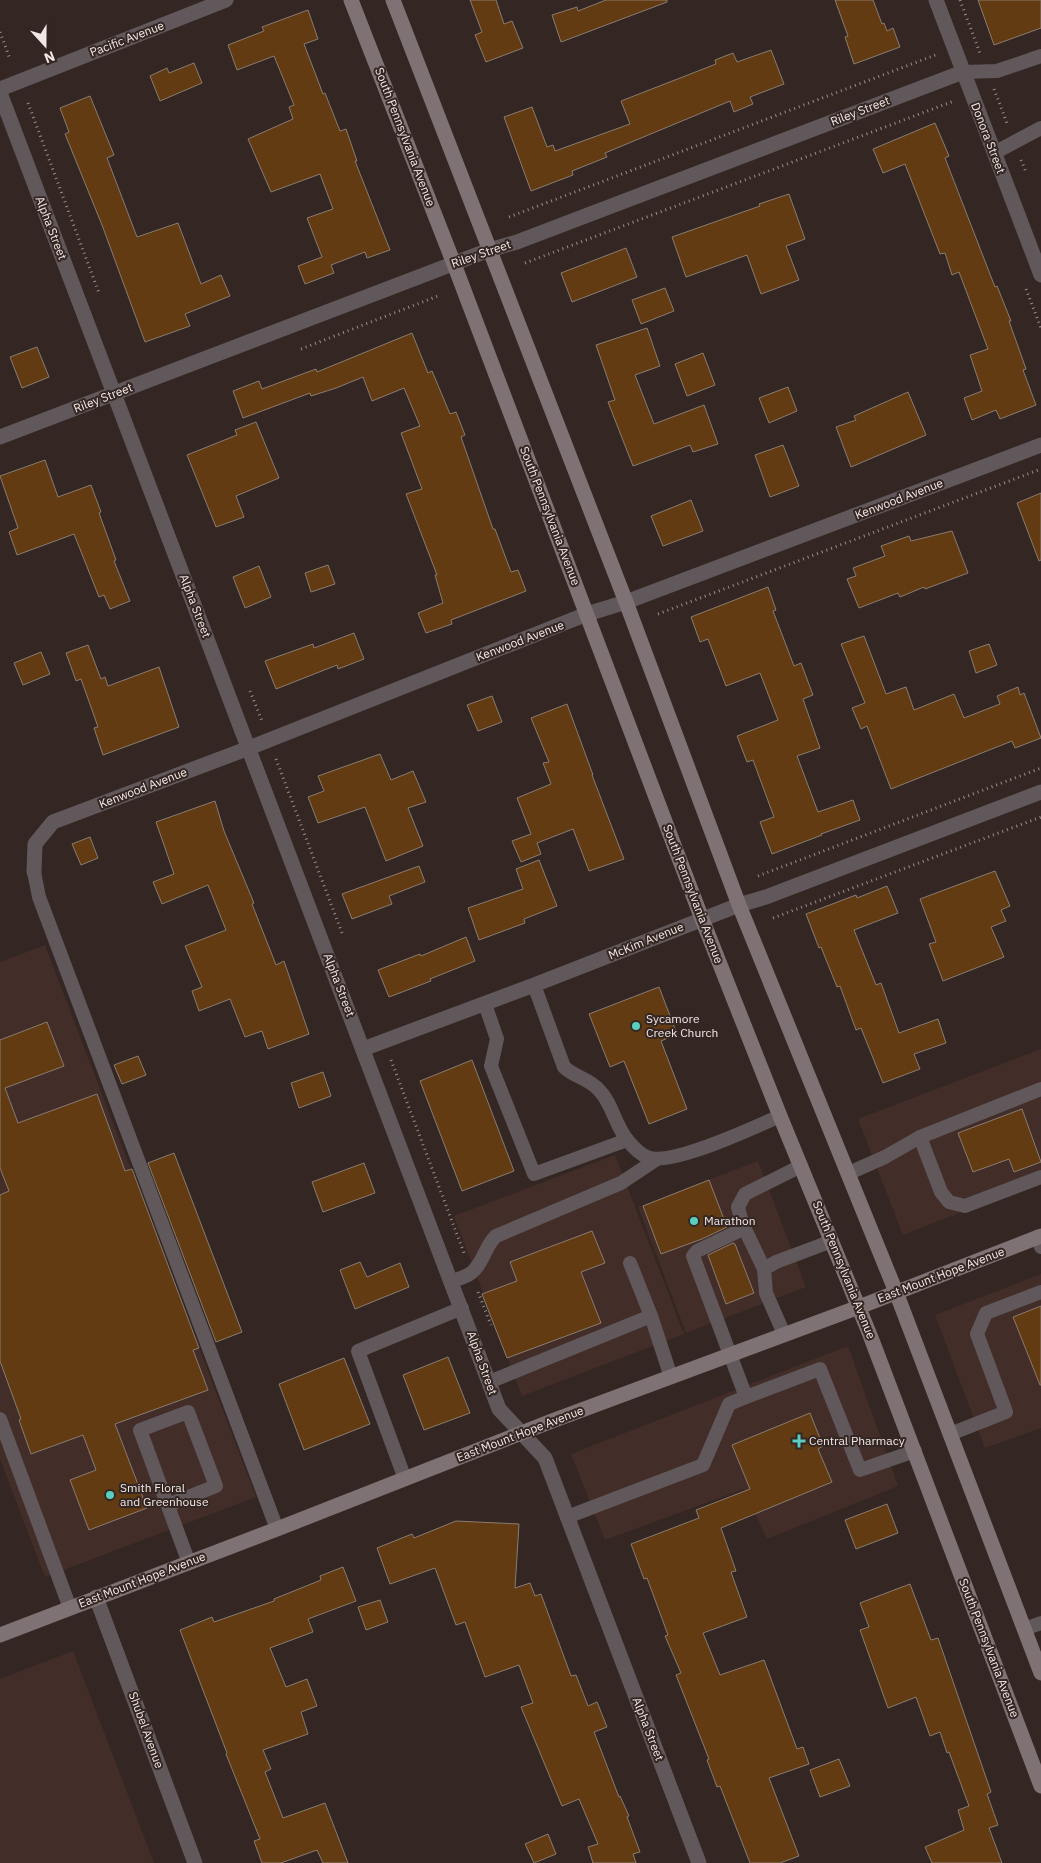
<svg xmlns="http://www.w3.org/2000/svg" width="1041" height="1863" font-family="'IBM Plex Sans',sans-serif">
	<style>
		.built { fill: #432d29 }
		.building { fill: #623b13; stroke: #897c71 }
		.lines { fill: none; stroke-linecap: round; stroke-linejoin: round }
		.path { stroke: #9a8e8b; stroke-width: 3; stroke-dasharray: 1 4; stroke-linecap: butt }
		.lane { stroke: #60585a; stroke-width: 14 }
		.street { stroke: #60585a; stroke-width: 15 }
		.secondary { stroke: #7e7274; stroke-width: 15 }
		.poi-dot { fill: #59cebe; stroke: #342622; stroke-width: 2 }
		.labels { text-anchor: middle; stroke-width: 4; stroke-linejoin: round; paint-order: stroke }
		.street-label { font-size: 12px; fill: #f2e8e6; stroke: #342622 }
		.poi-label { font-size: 12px; fill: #f2e8e6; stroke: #342622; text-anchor: start }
	</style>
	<rect width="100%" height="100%" fill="#342622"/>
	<!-- built -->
	<g class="built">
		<path d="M 45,945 L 256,1497 L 45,1577 L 0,1459 L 0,962 Z"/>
		<path d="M 1041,1049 L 1041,1181 L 903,1235 L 858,1119 Z"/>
		<path d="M 615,1155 L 684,1334 L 522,1396 L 454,1216 Z"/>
		<path d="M 758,1161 L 806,1287 L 686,1333 L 638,1207 Z"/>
		<path d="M 1041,1274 L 1041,1428 L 985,1448 L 935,1315 Z"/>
		<path d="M 848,1346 L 898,1486 L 767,1539 L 744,1489 L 605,1540 L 571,1454 Z"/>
		<path d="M 73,1651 L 154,1863 L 0,1863 L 0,1679 Z"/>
	</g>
	<!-- building -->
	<g class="building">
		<path d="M 470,0 L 496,0 L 504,24 L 512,21 L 523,48 L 486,62 L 475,35 L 482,32 Z"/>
		<path d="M 606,0 L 667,0 L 667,2 L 561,42 L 552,15 L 577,7 L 578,11 Z"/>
		<path d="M 835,0 L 873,0 L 882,24 L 884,23 L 887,31 L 893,28 L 900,47 L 854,64 L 845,37 L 848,36 Z"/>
		<path d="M 978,0 L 1041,0 L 1041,28 L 994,45 Z"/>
		<path d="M 308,10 L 318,39 L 304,44 L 323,94 L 325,93 L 340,131 L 346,129 L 357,161 L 355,161 L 390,250 L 367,258 L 365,252 L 331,265 L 334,273 L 305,284 L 298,266 L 322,257 L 307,218 L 333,209 L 320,174 L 271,192 L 248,139 L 293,119 L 289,107 L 294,105 L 274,56 L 237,70 L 228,45 L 264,31 L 262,27 Z"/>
		<path d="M 771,50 L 784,84 L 750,97 L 753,104 L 734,112 L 730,101 L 605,153 L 607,157 L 572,171 L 573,175 L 531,191 L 504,117 L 532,107 L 547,147 L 553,145 L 555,151 L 630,124 L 621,101 L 716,64 L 715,60 L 733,53 L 737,62 Z"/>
		<path d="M 194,63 L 202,83 L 160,101 L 150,76 L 167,68 L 169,73 Z"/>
		<path d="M 90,96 L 114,155 L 107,158 L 137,237 L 178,223 L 201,284 L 221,275 L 230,296 L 185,314 L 190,326 L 145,342 L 102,225 L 65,134 L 69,132 L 60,108 Z"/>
		<path d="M 935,123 L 949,156 L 945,158 L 995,287 L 997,286 L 1011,321 L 1009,321 L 1026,369 L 1023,370 L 1036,405 L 1000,419 L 996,410 L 972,420 L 964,398 L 982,391 L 970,355 L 988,349 L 959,272 L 952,275 L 945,253 L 940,254 L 905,164 L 883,173 L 873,149 Z"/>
		<path d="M 789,194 L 805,239 L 786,246 L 799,280 L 761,294 L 747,255 L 686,277 L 672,237 L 760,206 L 759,204 Z"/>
		<path d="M 626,248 L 637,277 L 572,302 L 561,273 Z"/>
		<path d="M 665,288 L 674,311 L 641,324 L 632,300 Z"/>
		<path d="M 647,328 L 660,366 L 635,375 L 654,424 L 704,405 L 718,444 L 693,452 L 690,445 L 633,466 L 608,402 L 615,400 L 596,345 Z"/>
		<path d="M 412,333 L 428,373 L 432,371 L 450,414 L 456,412 L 465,435 L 461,437 L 493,529 L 495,529 L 511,572 L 518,570 L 526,591 L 451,620 L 452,624 L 426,633 L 418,613 L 443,603 L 435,575 L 437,575 L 406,494 L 422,489 L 401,433 L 420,426 L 404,388 L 372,401 L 363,377 L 336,388 L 311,396 L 310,393 L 243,418 L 233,391 L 259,381 L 262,389 L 316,369 L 317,372 Z"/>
		<path d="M 37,347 L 49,377 L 22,388 L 10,357 Z"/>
		<path d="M 703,353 L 715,385 L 687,396 L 675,364 Z"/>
		<path d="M 788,387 L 797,411 L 769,423 L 759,398 Z"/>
		<path d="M 908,392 L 926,435 L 851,467 L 836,427 L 856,420 L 854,416 Z"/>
		<path d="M 256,422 L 279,478 L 236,496 L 244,517 L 216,527 L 187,455 L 237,435 L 235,430 Z"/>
		<path d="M 783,445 L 799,486 L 770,497 L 755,455 Z"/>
		<path d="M 45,460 L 58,497 L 91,485 L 101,512 L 99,513 L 116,560 L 114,561 L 130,601 L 110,609 L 104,595 L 99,597 L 74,534 L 17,555 L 9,532 L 18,528 L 0,476 Z"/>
		<path d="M 1041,493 L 1041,560 L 1039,561 L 1017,503 Z"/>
		<path d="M 691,500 L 703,531 L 663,546 L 651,516 Z"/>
		<path d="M 952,531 L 968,573 L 925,589 L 924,587 L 900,597 L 898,593 L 859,608 L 847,579 L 856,576 L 853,568 L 885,556 L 881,546 L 909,536 L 911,541 Z"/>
		<path d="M 328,565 L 335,584 L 311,592 L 305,573 Z"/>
		<path d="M 259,566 L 271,597 L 245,608 L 233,577 Z"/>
		<path d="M 768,587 L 776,610 L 773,611 L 794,666 L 801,663 L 813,695 L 803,699 L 820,748 L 797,756 L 818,812 L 853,800 L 860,820 L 821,834 L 822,835 L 772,854 L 760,822 L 774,817 L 753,760 L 747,762 L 737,736 L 778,720 L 760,673 L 726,686 L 708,639 L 700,642 L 691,617 Z"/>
		<path d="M 354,633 L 364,659 L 338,669 L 337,665 L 276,689 L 265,661 L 313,644 L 314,648 Z"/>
		<path d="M 864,636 L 886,694 L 906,687 L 914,710 L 954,694 L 964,718 L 1000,704 L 997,696 L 1018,687 L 1020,695 L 1024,693 L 1041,738 L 1015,748 L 1012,741 L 891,789 L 867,726 L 861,729 L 852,708 L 865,703 L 841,644 Z"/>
		<path d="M 989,644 L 997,665 L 976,673 L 969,651 Z"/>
		<path d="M 88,645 L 101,679 L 105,677 L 108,686 L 159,667 L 179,727 L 103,755 L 94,728 L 98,727 L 81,679 L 76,681 L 66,653 Z"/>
		<path d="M 41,652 L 50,674 L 23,685 L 14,663 Z"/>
		<path d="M 492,696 L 502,722 L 478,731 L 467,705 Z"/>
		<path d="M 567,704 L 593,775 L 592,775 L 624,859 L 589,871 L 573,829 L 537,843 L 541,854 L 521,862 L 512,841 L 531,834 L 517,798 L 551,784 L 543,763 L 549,762 L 531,718 Z"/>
		<path d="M 380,754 L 391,780 L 413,771 L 426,802 L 408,808 L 423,846 L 386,861 L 365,807 L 318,823 L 308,797 L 324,791 L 318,776 Z"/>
		<path d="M 215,801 L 224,831 L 254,903 L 252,904 L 276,965 L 284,961 L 309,1034 L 268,1049 L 262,1031 L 245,1037 L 230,999 L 199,1011 L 192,991 L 202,987 L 185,946 L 226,930 L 208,885 L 162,904 L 153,882 L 174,874 L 156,822 Z"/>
		<path d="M 90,837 L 98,858 L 81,865 L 72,844 Z"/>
		<path d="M 539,860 L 557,906 L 524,919 L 525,923 L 479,940 L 468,908 L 523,889 L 516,869 Z"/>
		<path d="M 419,866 L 425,882 L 389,896 L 392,904 L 352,919 L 342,894 Z"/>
		<path d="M 995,871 L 1010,906 L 1001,910 L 1006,921 L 991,927 L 1004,957 L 943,981 L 929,944 L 936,942 L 920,899 Z"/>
		<path d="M 887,886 L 898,913 L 854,930 L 876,985 L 881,983 L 899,1033 L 938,1019 L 946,1043 L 914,1054 L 920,1069 L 883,1083 L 861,1028 L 856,1030 L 840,986 L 837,987 L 821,947 L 819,948 L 806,914 L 856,895 L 857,898 Z"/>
		<path d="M 466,937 L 475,961 L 430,979 L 431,981 L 389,997 L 378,970 L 420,954 L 421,956 Z"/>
		<path d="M 659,987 L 677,1034 L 661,1041 L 687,1109 L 649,1124 L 624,1061 L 610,1067 L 589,1014 Z"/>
		<path d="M 47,1022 L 64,1066 L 5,1088 L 18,1123 L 97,1094 L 125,1171 L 132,1169 L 199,1348 L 193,1350 L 208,1390 L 115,1424 L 147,1508 L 89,1530 L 70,1480 L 96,1470 L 83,1435 L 31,1454 L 19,1420 L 21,1419 L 0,1361 L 0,1195 L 9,1191 L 0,1168 L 0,1040 Z"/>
		<path d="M 138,1056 L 146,1075 L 122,1084 L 114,1065 Z"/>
		<path d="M 472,1060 L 514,1171 L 462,1191 L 420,1081 Z"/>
		<path d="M 323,1072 L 331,1096 L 299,1108 L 291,1083 Z"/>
		<path d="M 1022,1109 L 1041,1162 L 1014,1172 L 1009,1159 L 973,1172 L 958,1133 Z"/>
		<path d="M 174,1153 L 242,1332 L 216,1342 L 148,1163 Z"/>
		<path d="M 364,1163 L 375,1193 L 323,1212 L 312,1182 Z"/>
		<path d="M 709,1180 L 727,1227 L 702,1239 L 661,1254 L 643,1206 Z"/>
		<path d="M 592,1231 L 605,1263 L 581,1272 L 601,1323 L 507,1358 L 482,1294 L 517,1281 L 510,1262 Z"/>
		<path d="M 733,1243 L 735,1244 L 754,1293 L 726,1304 L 708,1255 Z"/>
		<path d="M 360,1262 L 367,1277 L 400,1263 L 409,1287 L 355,1309 L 340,1270 Z"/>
		<path d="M 1041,1306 L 1041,1385 L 1040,1385 L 1013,1317 Z"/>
		<path d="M 448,1357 L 470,1413 L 424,1430 L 403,1375 Z"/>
		<path d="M 344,1358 L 370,1424 L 304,1450 L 279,1384 Z"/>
		<path d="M 810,1413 L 823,1446 L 818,1449 L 832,1482 L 721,1528 L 736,1571 L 731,1572 L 747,1617 L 703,1633 L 720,1675 L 764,1660 L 797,1749 L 803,1747 L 809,1764 L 769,1778 L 799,1856 L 780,1863 L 750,1863 L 720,1786 L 717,1787 L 707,1760 L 709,1759 L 676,1675 L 681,1673 L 665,1636 L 668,1635 L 647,1578 L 644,1579 L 631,1544 L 699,1518 L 696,1510 L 750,1489 L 732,1445 Z"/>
		<path d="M 887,1504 L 898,1533 L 856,1549 L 845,1520 Z"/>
		<path d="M 456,1521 L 519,1524 L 515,1588 L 530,1583 L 535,1596 L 541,1594 L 571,1676 L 576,1675 L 588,1706 L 597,1702 L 607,1727 L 594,1732 L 619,1797 L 620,1796 L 629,1816 L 627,1817 L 640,1852 L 633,1854 L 636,1863 L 593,1863 L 588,1847 L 598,1844 L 579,1799 L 562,1806 L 521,1707 L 533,1703 L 519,1665 L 485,1677 L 465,1622 L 456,1625 L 435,1568 L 390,1584 L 377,1548 L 412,1534 L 414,1538 Z"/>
		<path d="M 343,1567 L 356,1601 L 308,1619 L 313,1632 L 270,1648 L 286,1687 L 307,1679 L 317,1706 L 301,1712 L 308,1734 L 263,1750 L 271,1769 L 265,1772 L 283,1818 L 325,1803 L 348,1863 L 323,1863 L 317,1850 L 281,1863 L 262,1863 L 254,1841 L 260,1839 L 226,1754 L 227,1753 L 180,1630 L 212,1617 L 214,1622 L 274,1601 L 274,1599 L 321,1580 L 320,1576 Z"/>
		<path d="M 910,1584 L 931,1640 L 938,1638 L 991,1792 L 987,1794 L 998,1825 L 989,1828 L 1002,1863 L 932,1863 L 925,1847 L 964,1830 L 958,1810 L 969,1806 L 949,1752 L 947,1753 L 940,1732 L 930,1736 L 916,1697 L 888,1708 L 860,1630 L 869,1627 L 860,1603 Z"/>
		<path d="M 380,1600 L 388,1622 L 366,1630 L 358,1607 Z"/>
		<path d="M 839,1759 L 850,1786 L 820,1797 L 810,1770 Z"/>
		<path d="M 548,1834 L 556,1854 L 534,1863 L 525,1844 Z"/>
	</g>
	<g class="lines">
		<!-- path -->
		<g class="path">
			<path d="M 960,0 L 980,53"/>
			<path d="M 0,32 L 10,59"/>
			<path d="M 994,89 L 1008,126"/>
			<path d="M 28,103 L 99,293"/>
			<path d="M 1021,160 L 1026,172"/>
			<path d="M 509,217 L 938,54"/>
			<path d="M 525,263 L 954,101"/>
			<path d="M 1026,289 L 1041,328"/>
			<path d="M 301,349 L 438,296"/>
			<path d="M 658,614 L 1041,469"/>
			<path d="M 250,691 L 262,721"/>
			<path d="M 276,759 L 342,933"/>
			<path d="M 758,876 L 1041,768"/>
			<path d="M 773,918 L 1041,817"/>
			<path d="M 391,1060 L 464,1253"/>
			<path d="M 478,1292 L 491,1325"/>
		</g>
		<!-- lane -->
		<g class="lane">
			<path d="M 963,72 L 997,71 L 1041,56"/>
			<path d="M 994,153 L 1041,128"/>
			<path d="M 34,872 L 39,897 L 277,1529"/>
			<path d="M 534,985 L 564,1067 C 576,1078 588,1078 599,1090 C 613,1104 615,1127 629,1142 C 634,1148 640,1154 647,1157 C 671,1167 755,1127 780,1116"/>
			<path d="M 485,1004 L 497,1039 L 491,1066 L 534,1174 L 627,1140"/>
			<path d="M 920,1137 L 941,1192 L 949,1202 L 965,1206 L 1041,1177"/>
			<path d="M 849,1173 L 885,1157 L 920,1137 L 1041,1089"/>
			<path d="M 745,1228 L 697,1251 L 693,1256 L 746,1397 L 820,1369 L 860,1470 L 915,1451"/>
			<path d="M 1037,1237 L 1041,1247"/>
			<path d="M 630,1263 L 651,1316 L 671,1377"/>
			<path d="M 764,1269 L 742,1223 L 738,1207 L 745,1194 L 801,1166"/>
			<path d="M 452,1281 C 458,1279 466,1277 471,1273 C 483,1264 485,1246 496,1236 L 621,1183 L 657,1159"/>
			<path d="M 784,1334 L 766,1293 L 764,1269 L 776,1262 L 832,1241"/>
			<path d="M 489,1382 L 651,1316"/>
			<path d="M 0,1419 L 70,1608"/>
			<path d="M 950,1434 L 1006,1412 L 977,1334 L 986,1313 L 1041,1292"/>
			<path d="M 405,1479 L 358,1351 L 462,1308"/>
			<path d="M 168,1505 L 216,1486 L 188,1412 L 140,1430 L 189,1563"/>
			<path d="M 567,1517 L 703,1465 L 729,1404 L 746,1397"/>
			<path d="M 1024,1629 L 1041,1623"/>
		</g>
		<!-- street -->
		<g class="street">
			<path d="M 936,0 L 1041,275"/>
			<path d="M 0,89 L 226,0"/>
			<path d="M 0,93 L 499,1409 L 545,1458 L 699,1863"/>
			<path d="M 0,437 L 489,250 L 517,242 L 963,72"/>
			<path d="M 34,872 L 35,844 L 53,822 L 249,748 L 587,614 L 626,602 L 1041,445"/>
			<path d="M 363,1049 L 534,985 L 739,905 L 766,897 L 1041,792"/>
			<path d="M 96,1597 L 195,1863"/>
		</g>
		<!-- secondary -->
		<g class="secondary">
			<path d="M 351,0 L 454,264 L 702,919 L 780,1116 L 870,1335 L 1041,1786"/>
			<path d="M 393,0 L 626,602 L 739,905 L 896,1292 L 1041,1673"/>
			<path d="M 0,1635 L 277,1529 L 552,1421 L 859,1307 L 1041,1236"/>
		</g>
	</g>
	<!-- markers -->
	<g class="poi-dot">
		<circle cx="636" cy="1026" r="5"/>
		<circle cx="694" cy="1221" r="5"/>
		<path d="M796.5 1433.5h5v5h5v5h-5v5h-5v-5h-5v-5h5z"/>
		<circle cx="110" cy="1495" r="5"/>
	</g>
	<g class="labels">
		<!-- street labels -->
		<g class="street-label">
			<text transform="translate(127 39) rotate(-21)" y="4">Pacific Avenue</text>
			<text transform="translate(860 111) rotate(-21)" y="4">Riley Street</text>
			<text transform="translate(405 137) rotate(69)" y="4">South Pennsylvania Avenue</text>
			<text transform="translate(988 138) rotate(69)" y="4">Donora Street</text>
			<text transform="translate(51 228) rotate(69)" y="4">Alpha Street</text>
			<text transform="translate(481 254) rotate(-19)" y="4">Riley Street</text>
			<text transform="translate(103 398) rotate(-21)" y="4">Riley Street</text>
			<text transform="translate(899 499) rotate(-21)" y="4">Kenwood Avenue</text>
			<text transform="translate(550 516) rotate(69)" y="4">South Pennsylvania Avenue</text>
			<text transform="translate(195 606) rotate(69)" y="4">Alpha Street</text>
			<text transform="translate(520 641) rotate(-21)" y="4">Kenwood Avenue</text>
			<text transform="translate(143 788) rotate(-21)" y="4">Kenwood Avenue</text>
			<text transform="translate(693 894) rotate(69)" y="4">South Pennsylvania Avenue</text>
			<text transform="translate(646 941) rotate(-22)" y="4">McKim Avenue</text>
			<text transform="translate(339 985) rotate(69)" y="4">Alpha Street</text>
			<text transform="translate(844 1270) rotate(68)" y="4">South Pennsylvania Avenue</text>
			<text transform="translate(941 1275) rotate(-21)" y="4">East Mount Hope Avenue</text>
			<text transform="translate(482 1363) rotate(70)" y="4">Alpha Street</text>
			<text transform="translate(520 1434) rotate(-21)" y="4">East Mount Hope Avenue</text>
			<text transform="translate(142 1580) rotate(-21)" y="4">East Mount Hope Avenue</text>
			<text transform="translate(989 1648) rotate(69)" y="4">South Pennsylvania Avenue</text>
			<text transform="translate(648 1729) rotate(69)" y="4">Alpha Street</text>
			<text transform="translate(146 1730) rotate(70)" y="4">Shubel Avenue</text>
		</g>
		<!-- poi labels -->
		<g class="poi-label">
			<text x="646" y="1023">Sycamore<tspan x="646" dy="14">Creek Church</tspan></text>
			<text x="704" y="1225">Marathon</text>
			<text x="809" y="1445">Central Pharmacy</text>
			<text x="120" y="1492">Smith Floral<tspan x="120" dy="14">and Greenhouse</tspan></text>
		</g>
	</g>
	<!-- north arrow -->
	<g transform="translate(45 45) rotate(159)" stroke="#342622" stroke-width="4" paint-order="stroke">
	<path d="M0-4L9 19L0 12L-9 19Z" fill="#f2e8e6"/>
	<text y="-8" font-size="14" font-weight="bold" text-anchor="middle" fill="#f2e8e6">N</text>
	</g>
</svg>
